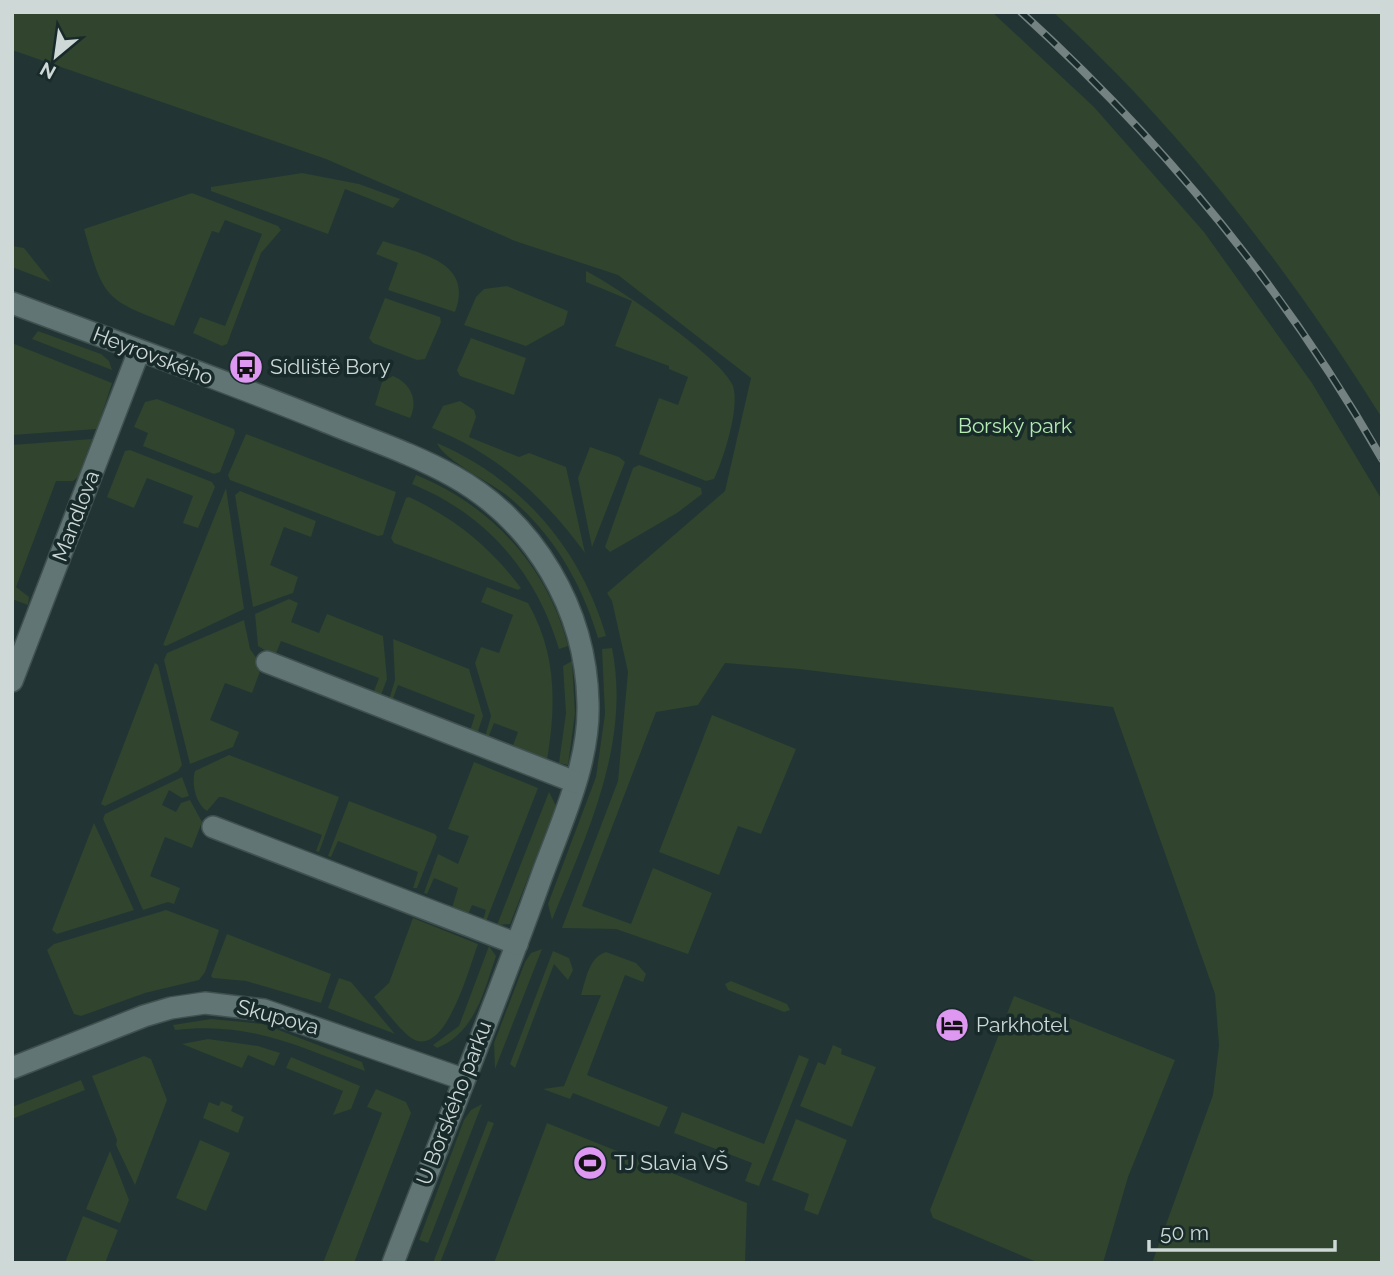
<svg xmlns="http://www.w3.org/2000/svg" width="1394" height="1275" font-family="Raleway,sans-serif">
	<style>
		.green { fill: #30442e }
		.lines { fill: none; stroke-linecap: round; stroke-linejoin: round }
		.street-casing { stroke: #415150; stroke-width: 24 }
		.street { stroke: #607574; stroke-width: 21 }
		.rail-casing { stroke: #748382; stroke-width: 8 }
		.rail { stroke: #182b2a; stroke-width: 5; stroke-dasharray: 16; stroke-linecap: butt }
		.labels { text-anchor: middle; stroke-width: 7; stroke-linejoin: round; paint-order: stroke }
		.street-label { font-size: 21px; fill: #cdd8d7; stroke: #182b2a }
		.poi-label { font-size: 21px; fill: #cdd8d7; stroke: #182b2a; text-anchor: start }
		.park-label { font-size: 21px; fill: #b6ebb2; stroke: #182b2a }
	</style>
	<rect width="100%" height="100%" fill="#223534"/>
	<!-- green -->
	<g class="green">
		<path d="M 12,12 L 992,12 L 1094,107 L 1204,232 L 1312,383 L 1382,500 L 1382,1263 L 1152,1263 L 1213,1095 L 1219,1045 L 1215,994 L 1113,707 L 799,669 L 725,663 L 698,705 L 656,712 L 582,906 L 631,924 L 653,868 L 712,893 L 688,954 L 616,929 L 562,928 L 618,781 L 628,672 L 612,601 L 607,593 L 725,491 L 751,378 L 618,275 L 515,241 L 326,159 L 12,50 Z"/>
		<path d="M 1053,12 L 1382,12 L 1382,418 C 1289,270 1183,131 1053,12 Z"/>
		<path d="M 302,173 L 359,184 L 400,199 L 393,208 L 345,189 L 328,234 L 211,191 L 211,187 Z"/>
		<path d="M 192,193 L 278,226 L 281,230 L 261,253 L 227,344 L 222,346 L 193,333 L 200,317 L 225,326 L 262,234 L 225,220 L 219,233 L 212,231 L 174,326 C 105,299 104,301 84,229 Z"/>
		<path d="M 383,241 C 420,254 474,261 455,312 L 388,290 L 398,263 L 376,254 Z"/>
		<path d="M 12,246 L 24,248 L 51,282 L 12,267 Z"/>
		<path d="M 586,271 C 614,285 724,359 733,386 C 740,407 724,458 714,479 L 706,481 L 639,454 L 659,398 L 678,405 L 688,377 L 669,369 L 669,366 L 615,346 L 632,301 L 586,282 Z"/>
		<path d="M 507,286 L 568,311 L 564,325 L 526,346 L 464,325 L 476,297 L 484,289 Z"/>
		<path d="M 385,298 L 440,317 L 441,322 L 425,359 L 417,360 L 373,343 L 369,338 Z"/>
		<path d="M 38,331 L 101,354 L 109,361 L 112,370 L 32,339 Z"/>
		<path d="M 471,338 L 526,358 L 514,395 L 460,376 L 457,370 Z"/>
		<path d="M 12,343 L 112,383 L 97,429 L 12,435 Z"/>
		<path d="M 393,376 C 410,383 419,400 410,418 L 375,405 L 382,382 Z"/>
		<path d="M 157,399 L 234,429 L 235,433 L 220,472 L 214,474 L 143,446 L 148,433 L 134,427 L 145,402 Z"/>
		<path d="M 460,401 L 474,410 L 476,417 L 469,437 L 519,457 L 529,453 L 566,467 L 585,553 C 545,498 496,453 432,428 L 443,406 Z"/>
		<path d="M 246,434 L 396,492 L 383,535 L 378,536 L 230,480 L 228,475 Z"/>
		<path d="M 92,439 L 78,477 L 73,481 L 56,481 L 16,587 L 29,597 L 28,605 L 12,599 L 12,445 Z"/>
		<path d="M 437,443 C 521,479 581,549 606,636 L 598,638 C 582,584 554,535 510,498 C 493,483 444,461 437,443 Z"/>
		<path d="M 590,447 L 619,457 L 625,462 L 592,547 L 578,478 Z"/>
		<path d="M 130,450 L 212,482 L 215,487 L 198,528 L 183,523 L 193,496 L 147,478 L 134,508 L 107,497 L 125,451 Z"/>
		<path d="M 639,465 L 701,488 L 702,494 L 677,513 L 610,552 L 605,547 L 633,468 Z"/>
		<path d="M 416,475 C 491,505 548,567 568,646 L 559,649 C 536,572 486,514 412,484 Z"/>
		<path d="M 226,488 L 244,609 L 166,646 L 163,645 Z"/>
		<path d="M 240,491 L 316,521 L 311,537 L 284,527 L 270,565 L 298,577 L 293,593 L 253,607 L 235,495 Z"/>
		<path d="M 409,497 C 456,519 490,547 521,588 L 518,590 L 394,543 L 391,538 L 406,498 Z"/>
		<path d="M 487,587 L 528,603 C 558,656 556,708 546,766 L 512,748 L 518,732 L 494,723 L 488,738 L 485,737 L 491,716 L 475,663 L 481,647 L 499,653 L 513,615 L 481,602 Z"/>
		<path d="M 289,599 L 298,603 L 291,622 L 319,633 L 327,614 L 383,636 L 387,679 L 381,695 L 373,694 L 379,678 L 281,641 L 275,656 L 258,646 L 255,614 Z"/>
		<path d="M 244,620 L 250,649 L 262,666 L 252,693 L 225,683 L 210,720 L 239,732 L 233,747 L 190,764 L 164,660 L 167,653 Z"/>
		<path d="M 393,639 L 469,669 L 483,716 L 478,731 L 470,731 L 475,715 L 398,685 L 392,701 L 389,700 L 395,680 Z"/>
		<path d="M 612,648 C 631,744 587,833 552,920 L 548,904 L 596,777 L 605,714 L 602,649 Z"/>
		<path d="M 572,661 L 575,713 L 568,765 L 559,763 L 566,713 L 563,666 Z"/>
		<path d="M 155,663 L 158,665 L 182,765 L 178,771 L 105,806 L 101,804 Z"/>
		<path d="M 712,715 L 796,749 L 761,834 L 738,826 L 719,875 L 659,852 Z"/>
		<path d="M 229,755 L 339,797 L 319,852 L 316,851 L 322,835 L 223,797 L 219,797 L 207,811 C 196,804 191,784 195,771 Z"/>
		<path d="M 474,762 L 538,788 L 485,924 L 482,923 L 486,910 L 472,905 L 467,917 L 452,908 L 458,888 L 434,878 L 427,894 L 424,893 L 438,854 L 458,864 L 469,836 L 448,829 Z"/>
		<path d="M 182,777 L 189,796 L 182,798 L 169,790 L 162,805 L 176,812 L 181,803 L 190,800 L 202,822 L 192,848 L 165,837 L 150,876 L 180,888 L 174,904 L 168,902 L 143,910 L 103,819 L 105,814 Z"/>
		<path d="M 549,792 L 556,806 L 510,924 L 497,925 Z"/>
		<path d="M 349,801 L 435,834 L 437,837 L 417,888 L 413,888 L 418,872 L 338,841 L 331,857 L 328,856 Z"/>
		<path d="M 94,823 L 134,910 L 57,934 L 52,930 Z"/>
		<path d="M 166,910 L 219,930 L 205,972 L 199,980 L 145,993 L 81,1016 L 74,1014 L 47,950 L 54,944 Z"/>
		<path d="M 413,918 L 478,944 C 470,965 447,1054 415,1040 C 404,1036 383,1007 374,997 L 389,983 Z"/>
		<path d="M 227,934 L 331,974 L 321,1003 L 246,981 L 213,978 L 211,976 Z"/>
		<path d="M 489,946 L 496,956 C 484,991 475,1033 437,1048 L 433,1045 L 459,1026 Z"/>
		<path d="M 542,949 L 495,1069 L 494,1043 L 525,962 L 531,953 Z"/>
		<path d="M 553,951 L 569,958 L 573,970 L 568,980 L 554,964 L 515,1068 L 510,1064 Z"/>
		<path d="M 606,952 L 636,963 L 646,974 L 643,982 L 625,975 L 587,1075 L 668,1107 L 659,1127 L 573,1093 L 570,1099 L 543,1089 L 564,1086 L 601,995 L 581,995 C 586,979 589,957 606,952 Z"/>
		<path d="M 339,978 L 351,982 L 395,1034 L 328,1008 Z"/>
		<path d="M 731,981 L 787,1004 L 790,1010 L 784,1012 L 728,990 L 725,984 Z"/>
		<path d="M 1014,996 L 1175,1060 L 1128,1177 L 1103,1263 L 1039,1263 L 933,1218 L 930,1210 Z"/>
		<path d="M 211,1019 L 263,1024 L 362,1062 L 365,1071 C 296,1046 250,1021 175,1030 L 173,1025 Z"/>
		<path d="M 208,1039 L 258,1046 L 280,1053 L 274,1066 L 248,1055 L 242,1068 L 182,1044 Z"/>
		<path d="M 833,1045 L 842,1049 L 841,1054 L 876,1067 L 852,1127 L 800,1106 L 818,1062 L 825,1065 Z"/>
		<path d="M 799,1055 L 809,1059 L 759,1186 L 745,1181 L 752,1163 L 674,1133 L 682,1112 L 764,1144 Z"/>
		<path d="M 144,1056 L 151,1059 L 167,1100 L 135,1185 L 116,1145 L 117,1140 L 92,1076 Z"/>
		<path d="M 291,1057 L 360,1086 L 351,1109 L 333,1115 L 343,1091 L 286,1068 Z"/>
		<path d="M 81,1080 L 85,1090 L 12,1119 L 12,1107 Z"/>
		<path d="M 376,1089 L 406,1102 L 411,1113 L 354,1263 L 323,1263 L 382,1113 L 367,1107 Z"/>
		<path d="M 221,1101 L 233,1106 L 231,1111 L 244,1117 L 238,1133 L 203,1118 L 209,1102 L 219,1106 Z"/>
		<path d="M 482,1104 L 428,1243 L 419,1240 L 464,1120 L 471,1110 Z"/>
		<path d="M 796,1119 L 847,1140 L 818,1215 L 804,1210 L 809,1194 L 772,1180 Z"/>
		<path d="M 488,1121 L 494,1123 L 440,1263 L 433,1263 Z"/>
		<path d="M 547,1123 L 747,1203 L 745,1263 L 494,1263 Z"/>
		<path d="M 200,1140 L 230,1153 L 206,1211 L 176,1198 Z"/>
		<path d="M 110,1151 L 129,1200 L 120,1223 L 86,1209 Z"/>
		<path d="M 83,1216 L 118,1230 L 105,1263 L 65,1263 Z"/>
	</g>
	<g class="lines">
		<!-- street casing -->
		<g class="street-casing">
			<g id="street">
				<path d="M 12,303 C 116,342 220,379 322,420 C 365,438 412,453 453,476 C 535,522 586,609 588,703 C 590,763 561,823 541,878 C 495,1007 442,1134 393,1263"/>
				<path d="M 267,662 L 575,782"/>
				<path d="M 12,681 L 139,351"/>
				<path d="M 213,827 L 517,944"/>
				<path d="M 12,1068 L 144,1016 L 171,1008 L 205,1003 L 264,1010 L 463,1079"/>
			</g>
		</g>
		<!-- street -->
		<use href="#street" class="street"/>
		<!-- rail casing -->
		<g class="rail-casing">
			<path id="rail" d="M 1021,12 C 1164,142 1286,291 1382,459"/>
		</g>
		<!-- rail -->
		<use href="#rail" class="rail"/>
	</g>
	<!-- icons -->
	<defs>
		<g id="bus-disc" transform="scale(1.75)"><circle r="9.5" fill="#de98f2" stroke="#182b2a"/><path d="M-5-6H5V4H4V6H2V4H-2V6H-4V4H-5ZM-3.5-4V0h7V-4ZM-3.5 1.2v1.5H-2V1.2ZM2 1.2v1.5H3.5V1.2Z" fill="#111"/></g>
		<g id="hotel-disc" transform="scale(1.75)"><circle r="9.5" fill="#de98f2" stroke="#182b2a"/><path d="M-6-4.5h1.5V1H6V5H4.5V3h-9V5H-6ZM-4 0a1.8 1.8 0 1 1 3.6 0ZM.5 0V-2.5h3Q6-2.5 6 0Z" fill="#111"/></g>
		<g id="stadium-disc" transform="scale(1.75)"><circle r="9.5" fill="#de98f2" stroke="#182b2a"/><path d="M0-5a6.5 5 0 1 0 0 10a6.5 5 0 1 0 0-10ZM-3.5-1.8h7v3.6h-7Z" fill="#111"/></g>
	</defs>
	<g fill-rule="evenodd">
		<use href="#bus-disc" x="246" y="367"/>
		<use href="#hotel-disc" x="952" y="1025"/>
		<use href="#stadium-disc" x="590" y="1163"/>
	</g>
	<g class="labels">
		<!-- street labels -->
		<g class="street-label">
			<text transform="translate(153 356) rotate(21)" y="7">Heyrovského</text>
			<text transform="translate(76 516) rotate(-69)" y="7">Mandlova</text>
			<text transform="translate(278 1017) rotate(15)" y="7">Skupova</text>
			<text transform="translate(454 1103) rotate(-69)" y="7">U Borského parku</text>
		</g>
		<!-- poi labels -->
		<g class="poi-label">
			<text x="270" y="374">Sídliště Bory</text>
			<text x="976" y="1032">Parkhotel</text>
			<text x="614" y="1170">TJ Slavia VŠ</text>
		</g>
		<!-- park labels -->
		<g class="park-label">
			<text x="1015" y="433">Borský park</text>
		</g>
	</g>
	<!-- border -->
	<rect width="1394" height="1275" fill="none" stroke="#cdd8d7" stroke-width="28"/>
	<!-- north arrow -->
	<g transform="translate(56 56) rotate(209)" stroke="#182b2a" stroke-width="5" paint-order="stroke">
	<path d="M0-5L12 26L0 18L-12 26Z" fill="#cdd8d7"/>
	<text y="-10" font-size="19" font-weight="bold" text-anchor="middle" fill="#cdd8d7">N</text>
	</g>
	<!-- scale -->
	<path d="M1149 1240v10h186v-10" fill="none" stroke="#cdd8d7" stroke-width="3.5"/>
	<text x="1160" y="1240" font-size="21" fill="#cdd8d7" stroke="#182b2a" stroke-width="5" paint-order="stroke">50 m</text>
</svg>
